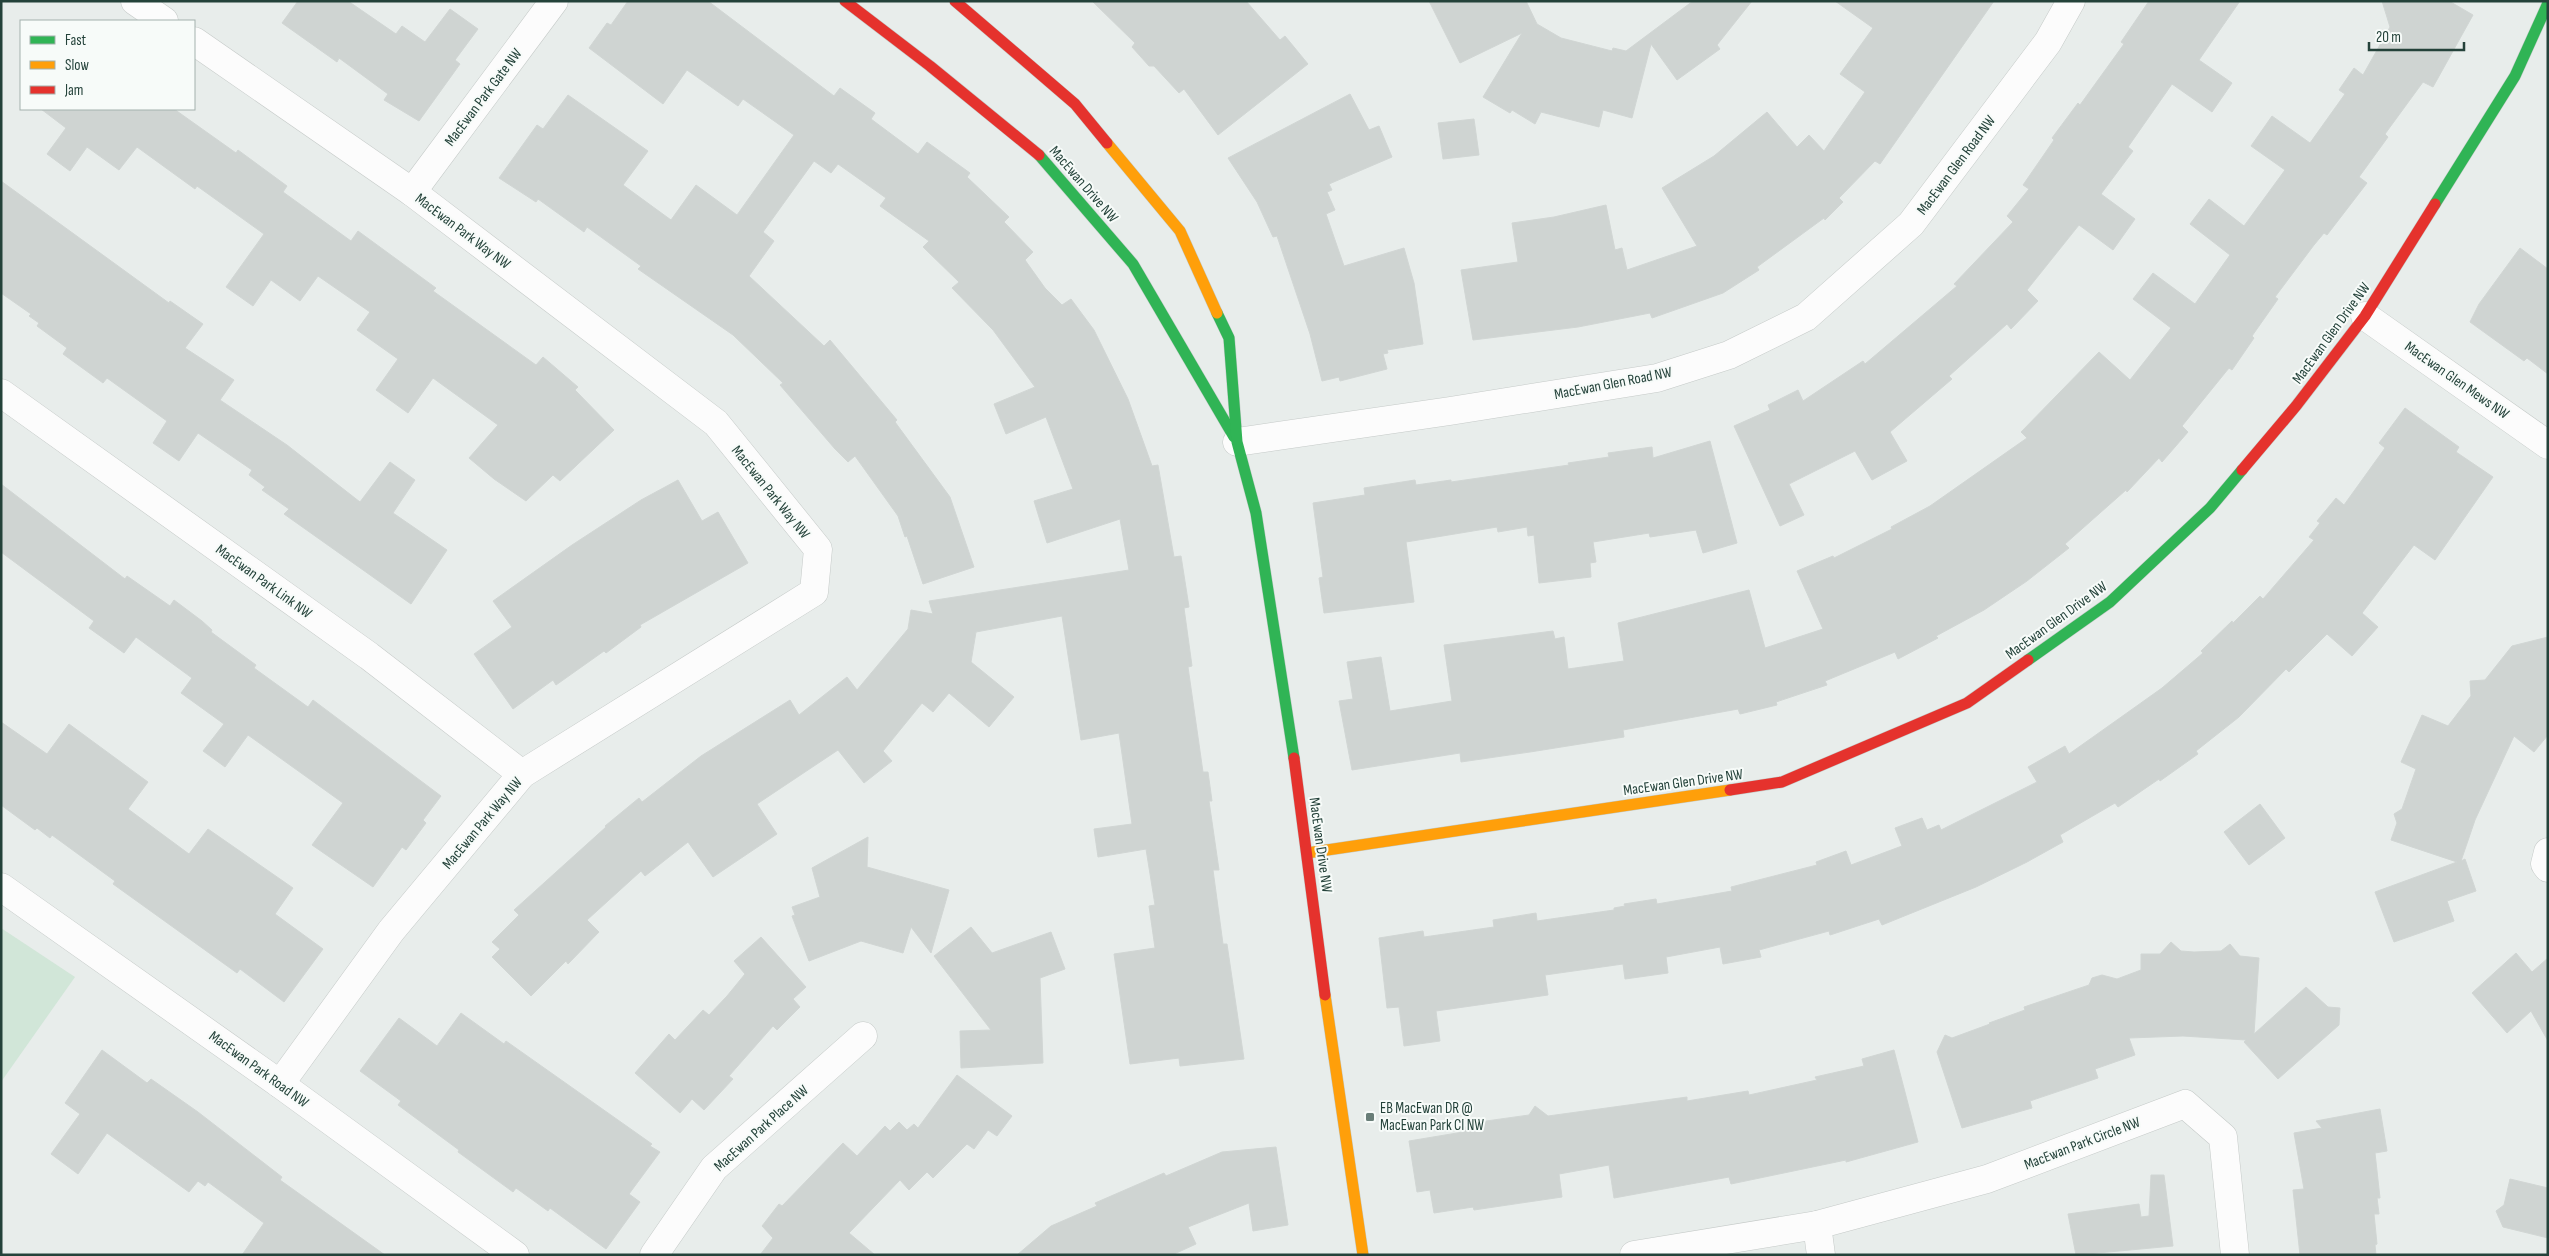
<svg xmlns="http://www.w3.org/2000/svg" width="2549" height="1256" font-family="'Sofia Sans Condensed',sans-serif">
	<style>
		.green { fill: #d1e6d8 }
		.building { fill: #cfd4d2; stroke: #d1d6d4 }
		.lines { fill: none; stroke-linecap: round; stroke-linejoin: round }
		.street-casing { stroke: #c5cac8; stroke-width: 29 }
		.fast-casing { stroke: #c3cbc8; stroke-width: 12 }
		.slow-casing { stroke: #c3cbc8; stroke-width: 12 }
		.jam-casing { stroke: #c3cbc8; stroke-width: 12 }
		.street { stroke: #fcfcfc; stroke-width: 28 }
		.fast { stroke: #30b455; stroke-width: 11 }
		.slow { stroke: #ff9f0a; stroke-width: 11 }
		.jam { stroke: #e5322d; stroke-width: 11 }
		.poi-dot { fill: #697e78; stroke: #f7fbf9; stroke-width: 2 }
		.labels { text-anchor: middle; stroke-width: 4; stroke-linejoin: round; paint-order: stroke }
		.street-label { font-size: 15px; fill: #24423a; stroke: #f7fbf9 }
		.poi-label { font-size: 15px; fill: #24423a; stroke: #f7fbf9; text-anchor: start }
	</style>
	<rect width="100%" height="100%" fill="#e8edeb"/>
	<!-- green -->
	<path class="green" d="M 1,928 L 75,977 L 1,1082 Z"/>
	<!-- building -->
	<g class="building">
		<path d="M 298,1 L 348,1 L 396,34 L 402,26 L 425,42 L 450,9 L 478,29 L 455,60 L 460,64 L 419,121 L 384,100 L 388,94 L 339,58 L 337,62 L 282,23 Z"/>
		<path d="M 628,1 L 708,1 L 834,96 L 840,88 L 875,113 L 871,119 L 918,154 L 927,142 L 970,173 L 967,177 L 1009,217 L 1004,222 L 1033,252 L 1025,260 L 1045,288 L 1062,305 L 1071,299 L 1094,330 L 1128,399 L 1152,466 L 1158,465 L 1174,557 L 1181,556 L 1189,607 L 1184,608 L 1192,666 L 1188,667 L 1203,772 L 1208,772 L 1212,801 L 1209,801 L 1219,870 L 1213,870 L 1223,944 L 1227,944 L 1244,1059 L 1180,1066 L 1179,1058 L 1130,1064 L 1114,954 L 1155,948 L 1149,906 L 1155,905 L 1146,849 L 1098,857 L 1094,829 L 1132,824 L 1119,733 L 1081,740 L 1062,616 L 976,632 L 971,662 L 1014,697 L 989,727 L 949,693 L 933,712 L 922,703 L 883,751 L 892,761 L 864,783 L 838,750 L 757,804 L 777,834 L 713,877 L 688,842 L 645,876 L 641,871 L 587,920 L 599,932 L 568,964 L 566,961 L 531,996 L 492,957 L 500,949 L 492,942 L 519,915 L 514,910 L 606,827 L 605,826 L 639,798 L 642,802 L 701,756 L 790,700 L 799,715 L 847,677 L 857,690 L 908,629 L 911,610 L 933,614 L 929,601 L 1129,570 L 1120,519 L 1047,543 L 1034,501 L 1073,489 L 1046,417 L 1006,434 L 994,404 L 1035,387 L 993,330 L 952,288 L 959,282 L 923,247 L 929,241 L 880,206 L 886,198 L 838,164 L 831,173 L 814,161 L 763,232 L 774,241 L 749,276 L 824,346 L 830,340 L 897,420 L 895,422 L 950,497 L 974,567 L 923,584 L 907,536 L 905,537 L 898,516 L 855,456 L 848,462 L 835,449 L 780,385 L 783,383 L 733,335 L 638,269 L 641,266 L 587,227 L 584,232 L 538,199 L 536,202 L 499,178 L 537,125 L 543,129 L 568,95 L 648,151 L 623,185 L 671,220 L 696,185 L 737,215 L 794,135 L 743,99 L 738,106 L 687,70 L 663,104 L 589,48 L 607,23 L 611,25 Z"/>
		<path d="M 1092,1 L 1246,1 L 1280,40 L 1285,36 L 1308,64 L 1218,135 L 1184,89 L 1179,93 L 1154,66 L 1149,66 L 1132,47 L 1135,43 Z"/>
		<path d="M 1429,1 L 1526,1 L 1537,24 L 1561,38 L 1612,51 L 1613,48 L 1626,51 L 1693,1 L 1752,1 L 1717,45 L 1720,49 L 1677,80 L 1651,44 L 1632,118 L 1603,110 L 1599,127 L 1541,112 L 1535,124 L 1512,110 L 1510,113 L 1483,97 L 1522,33 L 1460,63 Z"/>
		<path d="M 1835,1 L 1994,1 L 1880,164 L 1875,161 L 1839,198 L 1843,202 L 1825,220 L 1824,218 L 1757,267 L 1759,270 L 1723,293 L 1652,318 L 1650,313 L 1578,327 L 1473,340 L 1461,270 L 1518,262 L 1512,223 L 1554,217 L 1606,205 L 1615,250 L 1622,248 L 1627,270 L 1697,246 L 1662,188 L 1714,156 L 1767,112 L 1797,147 L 1809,135 L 1824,151 L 1865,92 L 1840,74 L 1873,28 Z"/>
		<path d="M 2149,1 L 2240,1 L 2199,60 L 2232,83 L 2212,112 L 2172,84 L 2128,147 L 2133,151 L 2101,194 L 2135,219 L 2113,250 L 2079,225 L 2027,290 L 2038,301 L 2011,329 L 2007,324 L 1949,376 L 1952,379 L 1890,432 L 1907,461 L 1872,480 L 1855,451 L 1789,484 L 1804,515 L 1780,526 L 1734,426 L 1770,410 L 1768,405 L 1798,390 L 1803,401 L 1863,361 L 1865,364 L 1957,286 L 1954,284 L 2013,222 L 2007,216 L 2029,189 L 2023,185 L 2054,140 L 2052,138 L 2078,103 L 2080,105 L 2124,44 L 2121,42 Z"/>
		<path d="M 2382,1 L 2449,1 L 2473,15 L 2433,87 L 2423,82 L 2385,134 L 2388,137 L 2359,177 L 2367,183 L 2327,235 L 2324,233 L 2314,245 L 2275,297 L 2278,299 L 2252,336 L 2254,338 L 2232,370 L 2229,368 L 2182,426 L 2188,432 L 2162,462 L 2159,458 L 2127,492 L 2126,490 L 2065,544 L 2069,548 L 2027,581 L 1984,610 L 1936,636 L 1938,638 L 1898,659 L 1895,652 L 1825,681 L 1827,685 L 1776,702 L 1777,705 L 1740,714 L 1738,709 L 1623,730 L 1624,737 L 1530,752 L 1461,762 L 1460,753 L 1352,770 L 1339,701 L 1353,699 L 1347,662 L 1381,657 L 1390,711 L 1452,701 L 1444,645 L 1553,631 L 1555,639 L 1564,637 L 1568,669 L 1624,661 L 1618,623 L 1749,590 L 1765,648 L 1823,629 L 1797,571 L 1833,556 L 1834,558 L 1892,529 L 1891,527 L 1930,506 L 2027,438 L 2021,432 L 2099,352 L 2130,380 L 2171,328 L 2133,299 L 2153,273 L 2195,304 L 2230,255 L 2190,224 L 2209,199 L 2244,226 L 2285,170 L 2251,146 L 2272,116 L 2310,143 L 2345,94 L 2339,90 L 2354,68 L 2363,75 L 2390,27 Z"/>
		<path d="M 1350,94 L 1369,130 L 1379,126 L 1392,157 L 1329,184 L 1332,190 L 1327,192 L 1335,210 L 1326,214 L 1344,266 L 1404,248 L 1414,283 L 1423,344 L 1387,350 L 1388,353 L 1383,354 L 1387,369 L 1340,381 L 1339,377 L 1322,381 L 1310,334 L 1277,236 L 1273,237 L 1257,202 L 1228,158 Z"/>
		<path d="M 41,109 L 174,109 L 236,153 L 238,150 L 287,186 L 283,192 L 351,241 L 358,231 L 436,288 L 433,291 L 536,365 L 543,357 L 578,387 L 575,390 L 614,430 L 560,481 L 553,475 L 526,501 L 494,479 L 469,458 L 498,425 L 433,378 L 408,413 L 376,390 L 398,359 L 357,330 L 370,312 L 318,276 L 300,301 L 271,280 L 253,306 L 226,287 L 264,234 L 197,186 L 195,189 L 137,147 L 119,170 L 87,147 L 70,171 L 47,154 L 66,128 Z"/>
		<path d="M 1474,119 L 1479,155 L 1443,159 L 1438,123 Z"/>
		<path d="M 1,181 L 169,303 L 170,301 L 203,324 L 185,348 L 234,380 L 220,400 L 287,445 L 360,502 L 390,462 L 415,480 L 393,513 L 447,550 L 411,604 L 284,514 L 289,509 L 262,490 L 265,487 L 249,475 L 252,470 L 198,433 L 179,461 L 153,443 L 167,421 L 107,378 L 103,383 L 63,354 L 67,348 L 37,326 L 39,323 L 29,316 L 31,314 L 1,293 Z"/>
		<path d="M 2520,248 L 2548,269 L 2548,374 L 2527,358 L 2524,361 L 2470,322 L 2479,304 Z"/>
		<path d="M 2405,408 L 2459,447 L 2456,452 L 2493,477 L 2435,560 L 2414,545 L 2362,613 L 2378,627 L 2352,656 L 2327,634 L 2289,672 L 2286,669 L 2239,717 L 2196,751 L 2198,754 L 2160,781 L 2159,779 L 2118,807 L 2115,803 L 2060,835 L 2063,842 L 2027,862 L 1976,887 L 1882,925 L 1879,919 L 1830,935 L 1829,931 L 1759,950 L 1761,957 L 1723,964 L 1720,947 L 1666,957 L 1668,973 L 1625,979 L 1623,964 L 1545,975 L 1548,995 L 1436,1011 L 1440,1041 L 1404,1046 L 1399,1007 L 1387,1008 L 1379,938 L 1423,931 L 1424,937 L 1494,927 L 1493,920 L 1536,913 L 1537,921 L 1614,910 L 1614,908 L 1625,906 L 1624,904 L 1656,899 L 1657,904 L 1732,891 L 1731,887 L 1817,865 L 1816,862 L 1846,851 L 1851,865 L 1902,846 L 1895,828 L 1922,818 L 1927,830 L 1939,825 L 1941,830 L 2037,782 L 2028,767 L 2065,746 L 2069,754 L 2117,720 L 2162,688 L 2203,653 L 2201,651 L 2232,621 L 2233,623 L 2260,596 L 2263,599 L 2314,540 L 2309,537 L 2320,523 L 2317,521 L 2336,498 L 2344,505 L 2385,448 L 2379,443 Z"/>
		<path d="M 1710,441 L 1737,543 L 1703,553 L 1696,530 L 1650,537 L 1649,533 L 1593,542 L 1596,562 L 1590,563 L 1591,577 L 1539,583 L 1534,535 L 1528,536 L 1527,527 L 1498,532 L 1497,527 L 1406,542 L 1414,602 L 1324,613 L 1319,578 L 1323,577 L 1313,503 L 1365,495 L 1364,488 L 1415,480 L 1416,485 L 1451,480 L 1451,482 L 1569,465 L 1568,463 L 1609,457 L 1608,453 L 1652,447 L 1653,458 Z"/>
		<path d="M 678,480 L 702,521 L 718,512 L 748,563 L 640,625 L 641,627 L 606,653 L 604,651 L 556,685 L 553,680 L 513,709 L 474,654 L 512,627 L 493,601 L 572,545 L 641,500 Z"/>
		<path d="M 1,484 L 125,579 L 127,576 L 170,606 L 174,600 L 202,621 L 212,630 L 211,632 L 256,665 L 254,668 L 308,707 L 313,700 L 441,796 L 423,820 L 426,823 L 406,850 L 402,847 L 373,887 L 312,845 L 343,803 L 248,735 L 225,767 L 203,751 L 224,724 L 181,693 L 192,678 L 136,637 L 124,653 L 89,628 L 94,621 L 1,552 Z"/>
		<path d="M 2548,637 L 2548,735 L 2534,752 L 2514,736 L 2475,820 L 2461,861 L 2465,859 L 2476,891 L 2447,901 L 2454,921 L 2394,942 L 2375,892 L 2457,862 L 2391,840 L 2397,823 L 2394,814 L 2402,809 L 2416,769 L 2401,762 L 2422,715 L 2448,726 L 2471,696 L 2470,681 L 2485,680 L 2512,646 Z"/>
		<path d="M 1,722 L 47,754 L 69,724 L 148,782 L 128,809 L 189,854 L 208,829 L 293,888 L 275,914 L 323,949 L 284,1002 L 240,969 L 237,973 L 113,884 L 115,881 L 52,835 L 50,838 L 37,828 L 35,830 L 1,805 Z"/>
		<path d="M 2260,804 L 2285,838 L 2249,865 L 2224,832 Z"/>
		<path d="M 868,837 L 867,867 L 949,890 L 931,953 L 911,927 L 903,953 L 861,941 L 809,961 L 792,916 L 795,915 L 792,907 L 820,897 L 812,868 Z"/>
		<path d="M 971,927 L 992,953 L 1051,932 L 1065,969 L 1040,978 L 1043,1063 L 961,1068 L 960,1031 L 991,1030 L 934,956 Z"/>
		<path d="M 761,937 L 806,987 L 793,999 L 800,1007 L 777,1030 L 773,1026 L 729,1076 L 733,1079 L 704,1110 L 692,1099 L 680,1113 L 635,1073 L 669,1034 L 675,1040 L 703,1010 L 709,1015 L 727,996 L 745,974 L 734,961 Z"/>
		<path d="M 2171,942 L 2181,951 L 2194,952 L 2221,951 L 2230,944 L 2240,956 L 2259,958 L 2254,1034 L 2306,987 L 2328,1007 L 2340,1008 L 2339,1025 L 2278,1079 L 2244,1042 L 2246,1040 L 2183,1036 L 2129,1038 L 2135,1055 L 2095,1069 L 2098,1078 L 2030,1101 L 2032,1108 L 1962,1128 L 1937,1052 L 1945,1035 L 1952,1038 L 1990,1024 L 1989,1023 L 2025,1010 L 2024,1007 L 2089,985 L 2092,978 L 2102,975 L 2117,979 L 2141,970 L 2141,954 L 2160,954 Z"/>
		<path d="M 2516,953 L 2532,972 L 2548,958 L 2548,1041 L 2531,1011 L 2507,1033 L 2472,993 Z"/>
		<path d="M 461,1013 L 504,1044 L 506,1041 L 652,1144 L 650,1146 L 660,1152 L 629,1194 L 640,1202 L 606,1249 L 550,1208 L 548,1211 L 516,1188 L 513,1192 L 458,1152 L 459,1150 L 398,1105 L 401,1101 L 360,1071 L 399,1018 L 437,1046 Z"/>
		<path d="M 102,1050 L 147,1083 L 151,1079 L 198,1112 L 282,1177 L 280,1180 L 385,1255 L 242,1255 L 264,1223 L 208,1182 L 205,1186 L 198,1181 L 189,1192 L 107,1133 L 78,1174 L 51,1154 L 80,1114 L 65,1103 Z"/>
		<path d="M 1894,1050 L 1918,1142 L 1846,1162 L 1846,1160 L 1731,1184 L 1729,1177 L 1614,1198 L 1609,1165 L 1559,1174 L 1562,1197 L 1528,1202 L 1474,1210 L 1473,1207 L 1434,1213 L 1430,1190 L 1417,1192 L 1409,1141 L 1463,1132 L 1462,1127 L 1480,1127 L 1479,1122 L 1529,1115 L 1535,1106 L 1548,1116 L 1687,1097 L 1687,1101 L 1748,1091 L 1749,1095 L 1817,1080 L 1815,1077 L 1864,1066 L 1862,1059 Z"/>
		<path d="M 957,1075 L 1012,1116 L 997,1136 L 988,1130 L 974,1149 L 967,1144 L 933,1178 L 927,1172 L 909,1190 L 900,1180 L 849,1233 L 875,1255 L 760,1255 L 773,1238 L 762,1226 L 779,1204 L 782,1206 L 843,1143 L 857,1156 L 885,1126 L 890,1131 L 899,1122 L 907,1130 L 914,1124 L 918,1128 Z"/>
		<path d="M 2380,1109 L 2387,1151 L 2375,1153 L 2380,1198 L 2377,1198 L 2379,1214 L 2374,1214 L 2377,1244 L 2375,1245 L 2376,1255 L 2300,1255 L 2293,1190 L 2304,1189 L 2294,1133 L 2322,1128 L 2316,1121 Z"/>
		<path d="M 1276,1147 L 1288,1225 L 1253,1231 L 1249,1203 L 1188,1227 L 1196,1244 L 1172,1255 L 1017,1255 L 1051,1226 L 1097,1206 L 1095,1203 L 1164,1173 L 1166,1176 L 1222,1152 Z"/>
		<path d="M 2151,1175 L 2164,1175 L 2173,1246 L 2076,1255 L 2068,1214 L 2139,1204 L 2141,1217 L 2149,1216 Z"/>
		<path d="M 2510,1179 L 2548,1188 L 2548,1238 L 2503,1227 L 2496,1211 L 2504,1205 Z"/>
	</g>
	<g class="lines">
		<!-- street casing -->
		<g class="street-casing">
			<g id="street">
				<path d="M 135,1 L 164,21"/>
				<path d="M 194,41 L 412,192 L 716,423 L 818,549 L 814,592 L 522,774 L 391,931 L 280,1084"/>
				<path d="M 412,192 L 554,1"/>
				<path d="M 2365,316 L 2548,445"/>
				<path d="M 1,393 L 369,656 L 522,774"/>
				<path d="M 1237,442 L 1450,411 L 1657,378 L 1729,355 L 1806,317 L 1911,224 L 2048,42 L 2071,1"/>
				<path d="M 2548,852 L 2545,864 L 2548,868"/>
				<path d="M 1,887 L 280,1084 L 515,1255"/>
				<path d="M 654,1255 L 714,1168 L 863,1036"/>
				<path d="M 1634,1255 L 1817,1225"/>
				<path d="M 1821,1255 L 1817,1225 L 1987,1179 L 2185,1104 L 2223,1137 L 2235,1255"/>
			</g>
		</g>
		<!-- fast casing -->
		<g class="fast-casing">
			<g id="fast">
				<path d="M 1039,155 L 1133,264 L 1234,437"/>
				<path d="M 2435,204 L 2515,76 L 2548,3"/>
				<path d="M 1217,313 L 1229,338 L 1237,442 L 1256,513 L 1294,758"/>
				<path d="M 2028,660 L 2110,602 L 2210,508 L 2242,470"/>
			</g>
		</g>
		<!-- slow casing -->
		<g class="slow-casing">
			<g id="slow">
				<path d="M 1107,143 L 1180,231 L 1217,313"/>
				<path d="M 1307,853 L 1730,790"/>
				<path d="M 1325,995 L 1363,1255"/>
			</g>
		</g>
		<!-- jam casing -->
		<g class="jam-casing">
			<g id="jam">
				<path d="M 845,1 L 930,66 L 1039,155"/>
				<path d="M 955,1 L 1075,104 L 1107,143"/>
				<path d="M 2242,470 L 2296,406 L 2365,316 L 2435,204"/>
				<path d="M 1294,758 L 1325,995"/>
				<path d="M 1730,790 L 1782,782 L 1967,703 L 2028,660"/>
			</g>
		</g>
		<!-- street -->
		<use href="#street" class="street"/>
		<!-- fast -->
		<use href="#fast" class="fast"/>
		<!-- slow -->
		<use href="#slow" class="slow"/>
		<!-- jam -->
		<use href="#jam" class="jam"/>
	</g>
	<!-- markers -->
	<rect class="poi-dot" x="1365" y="1112" width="10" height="10" rx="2.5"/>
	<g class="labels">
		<!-- street labels -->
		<g class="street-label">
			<text transform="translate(483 97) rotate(-53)" y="5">MacEwan Park Gate NW</text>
			<text transform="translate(1956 165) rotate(-53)" y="5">MacEwan Glen Road NW</text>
			<text transform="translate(1084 184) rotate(49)" y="5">MacEwan Drive NW</text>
			<text transform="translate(463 231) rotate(37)" y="5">MacEwan Park Way NW</text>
			<text transform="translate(2331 333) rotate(-54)" y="5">MacEwan Glen Drive NW</text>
			<text transform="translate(2457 380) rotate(35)" y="5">MacEwan Glen Mews NW</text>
			<text transform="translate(1613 383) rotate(-11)" y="5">MacEwan Glen Road NW</text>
			<text transform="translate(771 492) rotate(51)" y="5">MacEwan Park Way NW</text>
			<text transform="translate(264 581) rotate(36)" y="5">MacEwan Park Link NW</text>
			<text transform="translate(2056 620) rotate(-36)" y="5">MacEwan Glen Drive NW</text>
			<text transform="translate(1683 782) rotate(-8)" y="5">MacEwan Glen Drive NW</text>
			<text transform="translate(482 823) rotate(-50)" y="5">MacEwan Park Way NW</text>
			<text transform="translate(1321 845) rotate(82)" y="5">MacEwan Drive NW</text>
			<text transform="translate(259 1069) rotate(36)" y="5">MacEwan Park Road NW</text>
			<text transform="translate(761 1128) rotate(-42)" y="5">MacEwan Park Place NW</text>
			<text transform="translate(2082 1143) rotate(-21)" y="5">MacEwan Park Circle NW</text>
		</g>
		<!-- poi labels -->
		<g class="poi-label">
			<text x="1380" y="1113">EB MacEwan DR @<tspan x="1380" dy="17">MacEwan Park CI NW</tspan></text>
		</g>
	</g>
	<!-- border -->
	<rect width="2549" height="1256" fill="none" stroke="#24423a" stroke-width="5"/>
	<!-- legend -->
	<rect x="20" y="20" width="175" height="90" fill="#f7fbf9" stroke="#a3b1ad"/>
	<rect x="30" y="36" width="25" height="8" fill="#30b455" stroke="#a3b1ad"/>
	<text x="65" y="45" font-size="15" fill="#24423a">Fast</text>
	<rect x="30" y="61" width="25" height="8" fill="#ff9f0a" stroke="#a3b1ad"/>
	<text x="65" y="70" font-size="15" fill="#24423a">Slow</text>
	<rect x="30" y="86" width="25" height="8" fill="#e5322d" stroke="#a3b1ad"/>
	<text x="65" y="95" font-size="15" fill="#24423a">Jam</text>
	<!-- scale -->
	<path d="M2369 42v8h95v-8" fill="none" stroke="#24423a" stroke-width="2.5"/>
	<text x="2376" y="42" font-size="15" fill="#24423a" stroke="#f7fbf9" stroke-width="4" paint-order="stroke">20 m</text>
</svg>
